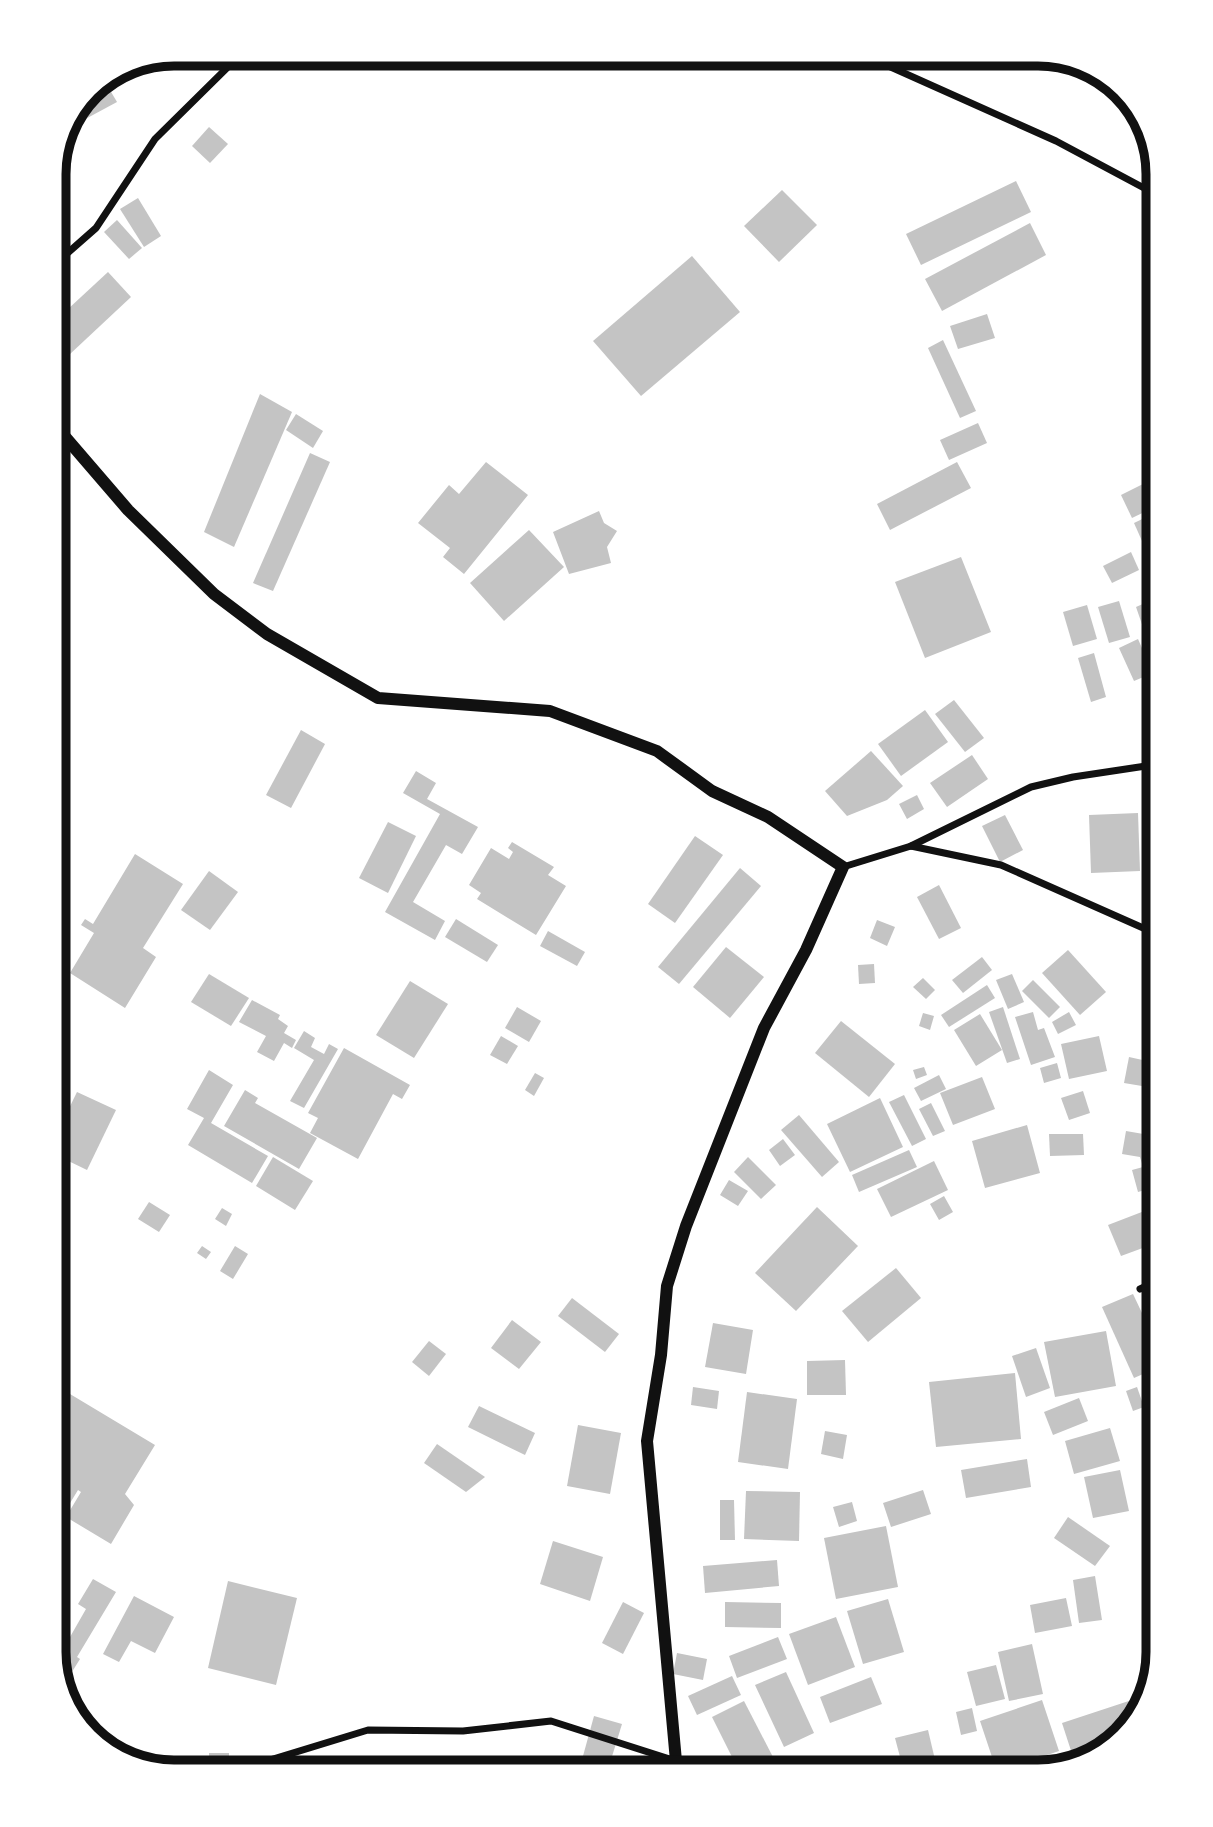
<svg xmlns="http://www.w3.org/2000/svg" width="1213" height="1827" font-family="'PT Sans',sans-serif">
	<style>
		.building { fill: #c4c4c4 }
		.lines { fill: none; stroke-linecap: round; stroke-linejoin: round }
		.minor { stroke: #111; stroke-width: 7 }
		.tertiary { stroke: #111; stroke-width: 12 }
		.rim { fill: none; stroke: #111; stroke-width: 9 }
	</style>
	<rect width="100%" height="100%" fill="#fff"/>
	<!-- building -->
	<g class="building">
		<path d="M 104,80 L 117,102 L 78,123 L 76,120 L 90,89 Z"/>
		<path d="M 209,127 L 228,144 L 210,163 L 192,146 Z"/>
		<path d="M 1016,181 L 1031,212 L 921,265 L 906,234 Z"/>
		<path d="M 782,190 L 817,225 L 779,262 L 744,226 Z"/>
		<path d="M 138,198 L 161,236 L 144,247 L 120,209 Z"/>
		<path d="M 117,220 L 142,248 L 129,259 L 104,232 Z"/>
		<path d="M 1030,223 L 1046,255 L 942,311 L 925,279 Z"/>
		<path d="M 692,256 L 740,312 L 641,396 L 593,341 Z"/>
		<path d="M 108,272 L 131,297 L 54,369 L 54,322 Z"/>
		<path d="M 987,314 L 995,338 L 958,349 L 950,326 Z"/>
		<path d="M 943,340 L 976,411 L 960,418 L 928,348 Z"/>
		<path d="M 260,394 L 292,412 L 234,547 L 204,532 Z"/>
		<path d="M 296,414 L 323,431 L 313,448 L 286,430 Z"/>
		<path d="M 978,423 L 987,443 L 949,460 L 940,440 Z"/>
		<path d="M 310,453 L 330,462 L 273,591 L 253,583 Z"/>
		<path d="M 486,462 L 528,495 L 464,574 L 443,557 L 450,548 L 418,523 L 449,485 L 459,494 Z"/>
		<path d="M 957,462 L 971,488 L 890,530 L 877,504 Z"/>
		<path d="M 1159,476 L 1159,505 L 1132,518 L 1121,495 Z"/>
		<path d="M 599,511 L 604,523 L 617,531 L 607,547 L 611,563 L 569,574 L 553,532 Z"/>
		<path d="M 1159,511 L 1159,555 L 1150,559 L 1134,523 Z"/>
		<path d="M 529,530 L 564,567 L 504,621 L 470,583 Z"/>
		<path d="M 1131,552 L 1139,570 L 1112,583 L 1103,566 Z"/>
		<path d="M 961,557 L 991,632 L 925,658 L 895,582 Z"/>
		<path d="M 1119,601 L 1130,637 L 1109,643 L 1098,607 Z"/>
		<path d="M 1145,603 L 1155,632 L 1146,636 L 1136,607 Z"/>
		<path d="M 1087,605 L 1097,639 L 1073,646 L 1063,612 Z"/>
		<path d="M 1138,639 L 1153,673 L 1134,681 L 1119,648 Z"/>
		<path d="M 1094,653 L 1106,697 L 1091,702 L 1078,658 Z"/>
		<path d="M 954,700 L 984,738 L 965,752 L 935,714 Z"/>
		<path d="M 925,710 L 948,742 L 901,776 L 878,744 Z"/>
		<path d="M 301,730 L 325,744 L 291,808 L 266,795 Z"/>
		<path d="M 871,751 L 903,786 L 887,800 L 847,816 L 825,791 Z"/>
		<path d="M 972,755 L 988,779 L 947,807 L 930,783 Z"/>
		<path d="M 416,771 L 436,783 L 427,799 L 478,827 L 462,854 L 446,845 L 413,902 L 445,921 L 435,940 L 385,912 L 440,814 L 403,793 Z"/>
		<path d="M 917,795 L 924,809 L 907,819 L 899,804 Z"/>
		<path d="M 1138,813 L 1140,871 L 1091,873 L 1089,815 Z"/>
		<path d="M 1005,815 L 1023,850 L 1000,862 L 982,826 Z"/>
		<path d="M 388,822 L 416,836 L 388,893 L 359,878 Z"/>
		<path d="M 1152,823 L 1159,823 L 1159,876 L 1156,876 Z"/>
		<path d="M 695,836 L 723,855 L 675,923 L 648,904 Z"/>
		<path d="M 512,842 L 554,867 L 548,875 L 566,886 L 536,935 L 477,899 L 481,893 L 469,885 L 491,848 L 509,859 L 513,852 L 508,848 Z"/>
		<path d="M 135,854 L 183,884 L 143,948 L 156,957 L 125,1008 L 70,973 L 94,933 L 81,925 L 85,919 L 93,924 Z"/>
		<path d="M 740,868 L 761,886 L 679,984 L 658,967 Z"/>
		<path d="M 209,871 L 238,892 L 210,930 L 181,910 Z"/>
		<path d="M 939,885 L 961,928 L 939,939 L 917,897 Z"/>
		<path d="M 456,919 L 498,945 L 487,962 L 445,937 Z"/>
		<path d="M 877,920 L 895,927 L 887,946 L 870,938 Z"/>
		<path d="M 548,931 L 585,952 L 577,966 L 540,946 Z"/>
		<path d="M 726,947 L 764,977 L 730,1018 L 693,987 Z"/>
		<path d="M 1068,950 L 1106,992 L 1080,1015 L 1042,973 Z"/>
		<path d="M 982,957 L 992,970 L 963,993 L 952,980 Z"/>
		<path d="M 874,964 L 875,983 L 859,984 L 858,965 Z"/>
		<path d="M 209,974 L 249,998 L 231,1026 L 191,1002 Z"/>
		<path d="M 1012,974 L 1024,1002 L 1008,1009 L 996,980 Z"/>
		<path d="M 923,978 L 935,990 L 926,999 L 913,987 Z"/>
		<path d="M 1033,980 L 1060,1007 L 1049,1018 L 1022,991 Z"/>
		<path d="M 410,981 L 448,1004 L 414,1058 L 376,1035 Z"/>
		<path d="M 987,985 L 995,998 L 949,1027 L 941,1015 Z"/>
		<path d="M 252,1000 L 280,1015 L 278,1019 L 288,1026 L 284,1033 L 296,1040 L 292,1048 L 284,1043 L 274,1061 L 257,1052 L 266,1036 L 239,1022 Z"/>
		<path d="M 517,1007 L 541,1021 L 529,1042 L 505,1028 Z"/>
		<path d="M 1003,1007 L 1020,1059 L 1007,1063 L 989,1012 Z"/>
		<path d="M 1033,1012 L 1038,1030 L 1044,1028 L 1055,1057 L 1031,1065 L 1015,1017 Z"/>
		<path d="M 1069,1012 L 1076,1025 L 1058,1034 L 1052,1022 Z"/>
		<path d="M 923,1013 L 934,1016 L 930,1030 L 919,1026 Z"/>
		<path d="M 980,1014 L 1002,1050 L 976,1066 L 954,1030 Z"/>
		<path d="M 841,1021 L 895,1064 L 869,1097 L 815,1053 Z"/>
		<path d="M 304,1031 L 315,1038 L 311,1047 L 324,1054 L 329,1044 L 338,1049 L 304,1108 L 290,1101 L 314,1060 L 294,1048 Z"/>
		<path d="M 501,1036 L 518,1046 L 507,1064 L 490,1055 Z"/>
		<path d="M 1099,1036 L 1107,1071 L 1069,1079 L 1061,1044 Z"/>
		<path d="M 1158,1044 L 1159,1044 L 1159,1095 L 1147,1093 Z"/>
		<path d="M 344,1048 L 410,1085 L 402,1099 L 393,1094 L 358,1159 L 310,1133 L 318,1118 L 308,1113 Z"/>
		<path d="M 1129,1057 L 1147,1061 L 1142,1086 L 1124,1083 Z"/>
		<path d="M 1057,1063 L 1061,1078 L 1044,1083 L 1040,1068 Z"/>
		<path d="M 924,1067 L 927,1075 L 916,1079 L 913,1070 Z"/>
		<path d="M 209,1070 L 233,1085 L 211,1123 L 268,1156 L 252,1183 L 188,1145 L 204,1118 L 187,1109 Z"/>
		<path d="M 535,1073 L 544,1078 L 534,1096 L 525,1090 Z"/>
		<path d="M 939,1075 L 946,1089 L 921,1101 L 914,1088 Z"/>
		<path d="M 982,1077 L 995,1109 L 953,1125 L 940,1093 Z"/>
		<path d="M 245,1090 L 258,1098 L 255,1103 L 317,1138 L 299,1169 L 224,1126 Z"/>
		<path d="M 1083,1091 L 1090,1113 L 1069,1120 L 1061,1098 Z"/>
		<path d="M 77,1092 L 116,1110 L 87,1170 L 54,1154 L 54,1139 Z"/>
		<path d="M 904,1095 L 926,1139 L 912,1146 L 889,1102 Z"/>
		<path d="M 880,1098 L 903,1147 L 850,1172 L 827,1124 Z"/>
		<path d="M 931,1103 L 945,1131 L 933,1136 L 919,1109 Z"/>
		<path d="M 799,1115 L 839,1162 L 822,1177 L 781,1130 Z"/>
		<path d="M 1027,1125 L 1040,1173 L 985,1188 L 972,1141 Z"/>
		<path d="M 1126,1131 L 1155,1136 L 1159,1146 L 1159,1186 L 1138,1192 L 1132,1170 L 1143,1167 L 1140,1157 L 1122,1154 Z"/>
		<path d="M 1049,1134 L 1083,1134 L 1084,1155 L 1050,1156 Z"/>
		<path d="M 783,1139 L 795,1155 L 780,1166 L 769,1150 Z"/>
		<path d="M 909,1150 L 917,1167 L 859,1192 L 852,1175 Z"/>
		<path d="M 273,1157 L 313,1181 L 295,1210 L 256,1186 Z"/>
		<path d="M 748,1157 L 776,1185 L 761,1199 L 734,1172 Z"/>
		<path d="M 934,1161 L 948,1190 L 891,1217 L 877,1189 Z"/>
		<path d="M 729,1180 L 748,1191 L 738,1206 L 720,1195 Z"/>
		<path d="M 944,1196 L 953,1212 L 939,1220 L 930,1204 Z"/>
		<path d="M 149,1202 L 170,1215 L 159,1232 L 138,1219 Z"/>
		<path d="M 817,1207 L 858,1246 L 796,1311 L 755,1273 Z"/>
		<path d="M 222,1208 L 232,1214 L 226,1226 L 215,1219 Z"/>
		<path d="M 1147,1210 L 1159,1242 L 1121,1256 L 1108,1225 Z"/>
		<path d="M 54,1212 L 67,1217 L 55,1257 L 54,1257 Z"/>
		<path d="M 202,1246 L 211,1252 L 206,1259 L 197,1253 Z"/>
		<path d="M 235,1246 L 248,1254 L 233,1279 L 220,1271 Z"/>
		<path d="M 896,1268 L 921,1298 L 868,1342 L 842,1311 Z"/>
		<path d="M 1133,1294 L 1159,1349 L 1159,1367 L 1134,1378 L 1102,1307 Z"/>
		<path d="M 572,1298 L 619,1334 L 605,1352 L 558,1316 Z"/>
		<path d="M 512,1320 L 541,1342 L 519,1369 L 491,1348 Z"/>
		<path d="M 713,1323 L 753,1330 L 746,1374 L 705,1367 Z"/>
		<path d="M 1106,1331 L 1116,1386 L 1055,1397 L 1044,1342 Z"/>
		<path d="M 429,1341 L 446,1354 L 429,1376 L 412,1362 Z"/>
		<path d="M 1036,1348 L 1050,1388 L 1026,1397 L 1012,1356 Z"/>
		<path d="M 845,1360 L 846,1395 L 807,1395 L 807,1361 Z"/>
		<path d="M 1015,1373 L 1021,1439 L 936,1447 L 929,1382 Z"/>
		<path d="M 693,1387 L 719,1391 L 717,1409 L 691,1405 Z"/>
		<path d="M 1137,1387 L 1144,1407 L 1133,1411 L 1126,1391 Z"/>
		<path d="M 65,1391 L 155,1445 L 125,1494 L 134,1505 L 111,1544 L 66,1517 L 81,1492 L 78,1490 L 64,1513 L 54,1507 L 54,1408 Z"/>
		<path d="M 747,1392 L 797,1399 L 788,1469 L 738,1462 Z"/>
		<path d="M 1079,1398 L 1088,1421 L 1053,1435 L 1044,1412 Z"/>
		<path d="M 479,1406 L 535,1433 L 525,1455 L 468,1427 Z"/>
		<path d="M 578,1425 L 621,1433 L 610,1494 L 567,1486 Z"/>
		<path d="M 1159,1426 L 1159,1451 L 1158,1451 L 1150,1429 Z"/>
		<path d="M 1110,1428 L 1120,1461 L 1074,1474 L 1065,1441 Z"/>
		<path d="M 825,1431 L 847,1435 L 843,1459 L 821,1454 Z"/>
		<path d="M 437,1444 L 485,1477 L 466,1492 L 424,1463 Z"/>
		<path d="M 1027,1459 L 1031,1487 L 966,1498 L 961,1470 Z"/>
		<path d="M 1120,1470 L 1129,1511 L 1093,1518 L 1084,1477 Z"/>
		<path d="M 923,1490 L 931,1514 L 891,1527 L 883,1503 Z"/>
		<path d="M 746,1491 L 800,1492 L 799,1541 L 744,1539 Z"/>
		<path d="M 720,1500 L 734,1500 L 735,1540 L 720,1540 Z"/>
		<path d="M 852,1502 L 857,1521 L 839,1527 L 833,1507 Z"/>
		<path d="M 1068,1517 L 1110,1546 L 1095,1566 L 1054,1538 Z"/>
		<path d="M 886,1526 L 898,1587 L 836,1599 L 824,1538 Z"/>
		<path d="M 553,1541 L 603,1557 L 590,1601 L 540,1584 Z"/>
		<path d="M 777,1560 L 779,1586 L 705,1593 L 703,1566 Z"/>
		<path d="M 1095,1576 L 1102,1620 L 1079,1623 L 1073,1580 Z"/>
		<path d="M 1159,1578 L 1159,1604 L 1158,1604 L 1151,1580 Z"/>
		<path d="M 93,1579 L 116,1592 L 77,1657 L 80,1659 L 70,1675 L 59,1669 L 54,1646 L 62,1633 L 70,1637 L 86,1609 L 78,1604 Z"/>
		<path d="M 228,1581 L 297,1598 L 276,1685 L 208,1668 Z"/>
		<path d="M 134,1596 L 174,1617 L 155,1653 L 131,1641 L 119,1662 L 103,1654 Z"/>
		<path d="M 1066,1598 L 1072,1626 L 1035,1633 L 1030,1605 Z"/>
		<path d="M 888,1599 L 904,1652 L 863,1664 L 847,1611 Z"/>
		<path d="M 623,1602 L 644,1613 L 623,1654 L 602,1643 Z"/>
		<path d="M 725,1602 L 781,1603 L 781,1628 L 725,1627 Z"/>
		<path d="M 836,1617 L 855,1667 L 808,1685 L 789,1634 Z"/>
		<path d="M 778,1637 L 787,1659 L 737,1678 L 729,1656 Z"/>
		<path d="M 1032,1644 L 1043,1694 L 1009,1701 L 998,1652 Z"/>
		<path d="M 677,1653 L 707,1659 L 703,1680 L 673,1674 Z"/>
		<path d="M 996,1665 L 1005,1699 L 976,1706 L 967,1672 Z"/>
		<path d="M 786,1672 L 814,1733 L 784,1747 L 755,1685 Z"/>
		<path d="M 732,1676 L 741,1695 L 697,1715 L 688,1696 Z"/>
		<path d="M 871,1677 L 882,1704 L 830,1723 L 820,1697 Z"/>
		<path d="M 1147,1695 L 1142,1713 L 1098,1757 L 1075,1763 L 1062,1723 Z"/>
		<path d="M 1042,1700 L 1059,1751 L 997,1772 L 980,1721 Z"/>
		<path d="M 744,1701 L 774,1759 L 746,1773 L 740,1773 L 712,1717 Z"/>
		<path d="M 972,1708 L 977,1731 L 961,1735 L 956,1712 Z"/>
		<path d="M 594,1716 L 622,1724 L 610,1763 L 583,1756 Z"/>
		<path d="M 928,1730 L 936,1764 L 904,1772 L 895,1738 Z"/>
		<rect x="209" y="1753" width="20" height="20"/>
		<path d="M 546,1756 L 594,1772 L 594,1773 L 541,1773 Z"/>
		<path d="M 631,1766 L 652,1768 L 652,1773 L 631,1773 Z"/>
	</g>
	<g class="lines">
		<!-- minor -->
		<g class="minor">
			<path d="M 866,56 L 1056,141 L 1159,196"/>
			<path d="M 54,265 L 96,228 L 155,139 L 233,62"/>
			<path d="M 911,846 L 1031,787 L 1073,777 L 1159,764"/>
			<path d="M 843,867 L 911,846 L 1001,865 L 1159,935"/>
			<path d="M 1140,1289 L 1159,1280"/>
			<path d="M 216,1773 L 254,1765 L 368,1730 L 463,1731 L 551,1721 L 676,1761"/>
		</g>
		<!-- tertiary -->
		<path class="tertiary" d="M 54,424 L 128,510 L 214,594 L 267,634 L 378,698 L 550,711 L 657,751 L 712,791 L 768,817 L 843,867 L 806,950 L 764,1028 L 686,1226 L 667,1286 L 661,1355 L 647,1441 L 676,1761 L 679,1773"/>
	</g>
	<!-- crop -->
	<path d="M0 0H1213V1827H0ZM174 66H1038A108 108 0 0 1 1146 174V1652A108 108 0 0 1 1038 1760H174A108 108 0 0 1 66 1652V174A108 108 0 0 1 174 66Z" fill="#fff" fill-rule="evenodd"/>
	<path class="rim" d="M174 66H1038A108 108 0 0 1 1146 174V1652A108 108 0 0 1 1038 1760H174A108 108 0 0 1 66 1652V174A108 108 0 0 1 174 66Z"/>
</svg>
